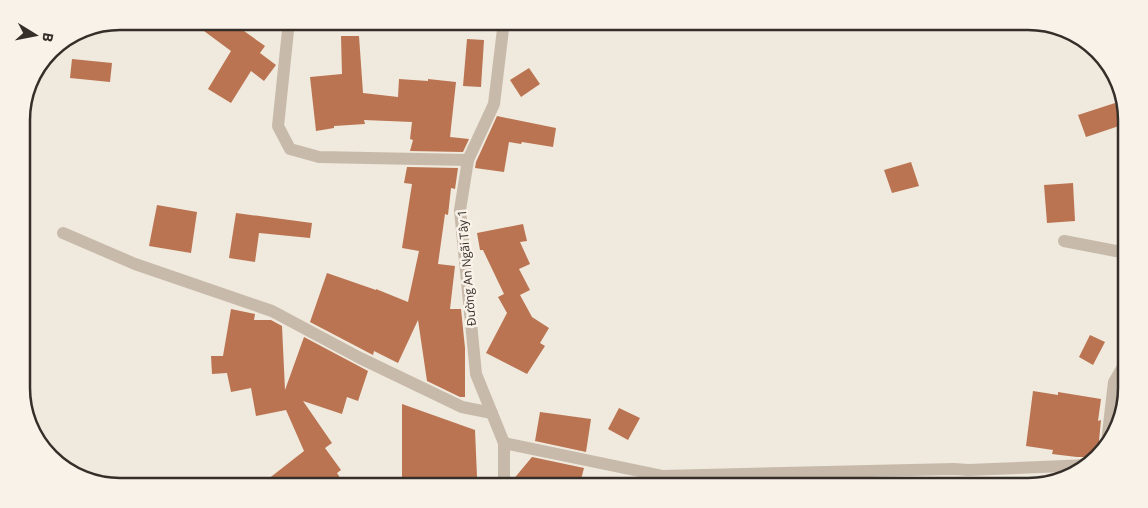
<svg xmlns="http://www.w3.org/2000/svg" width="1148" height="508" font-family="'Open Sans',sans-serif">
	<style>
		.building { fill: #ba7451 }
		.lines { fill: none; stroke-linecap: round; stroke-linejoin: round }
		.minor { stroke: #c7baaa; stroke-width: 12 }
		.labels { text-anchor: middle; stroke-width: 5; stroke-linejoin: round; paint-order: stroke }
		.street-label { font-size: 12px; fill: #352e29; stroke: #f8f2e9 }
		.rim { fill: none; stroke: #352e29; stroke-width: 2.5 }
	</style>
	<rect width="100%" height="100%" fill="#f0e9dd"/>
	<!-- building -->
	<g class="building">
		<path d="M 211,21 L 230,21 L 265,46 L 260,53 L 276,65 L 264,81 L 251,71 L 231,103 L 208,89 L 231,51 L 204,31 Z"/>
		<path d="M 341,36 L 359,36 L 363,93 L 398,97 L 399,79 L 428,81 L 428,79 L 456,82 L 450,137 L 469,139 L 463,152 L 410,151 L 413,140 L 410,139 L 412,122 L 364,120 L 365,124 L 334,126 L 334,128 L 316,131 L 310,77 L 342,74 Z"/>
		<path d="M 467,39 L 484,40 L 481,87 L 463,86 Z"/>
		<path d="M 72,59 L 112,63 L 110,82 L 70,78 Z"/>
		<path d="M 529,68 L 540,84 L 521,97 L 510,80 Z"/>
		<path d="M 1115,103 L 1122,125 L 1086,137 L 1078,115 Z"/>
		<path d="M 497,116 L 556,128 L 553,147 L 522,142 L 521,144 L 509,142 L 504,172 L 475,168 L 476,162 Z"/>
		<path d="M 911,162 L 919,186 L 892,193 L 884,170 Z"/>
		<path d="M 407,167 L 458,168 L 455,189 L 451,188 L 448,215 L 445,214 L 438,264 L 455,266 L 450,309 L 461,309 L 465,348 L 465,397 L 460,397 L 427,381 L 418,320 L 398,363 L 374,351 L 373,355 L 310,322 L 327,273 L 376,290 L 376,289 L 408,302 L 419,251 L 402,248 L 412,184 L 404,183 Z"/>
		<path d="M 1073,183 L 1075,221 L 1047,223 L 1044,185 Z"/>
		<path d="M 157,205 L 197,212 L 191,253 L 149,246 Z"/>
		<path d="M 236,213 L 312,223 L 310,238 L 259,233 L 255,262 L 229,258 Z"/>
		<path d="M 523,224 L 527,241 L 520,242 L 530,264 L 519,269 L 530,290 L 520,295 L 532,317 L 549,328 L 540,343 L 545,346 L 527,374 L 486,353 L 507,313 L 498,297 L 504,294 L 483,250 L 480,250 L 477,233 Z"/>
		<path d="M 231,309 L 255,314 L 254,320 L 271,320 L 282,326 L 285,390 L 304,337 L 368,371 L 358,401 L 347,397 L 342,414 L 303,401 L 332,443 L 325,448 L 341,470 L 337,473 L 346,487 L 258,487 L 304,451 L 286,410 L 256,416 L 251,388 L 231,392 L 227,373 L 212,374 L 211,356 L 223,356 Z"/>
		<path d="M 1090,335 L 1105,342 L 1093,365 L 1079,357 Z"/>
		<path d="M 1033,391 L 1058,395 L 1058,392 L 1101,399 L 1098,421 L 1101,420 L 1099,441 L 1102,448 L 1094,459 L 1089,457 L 1077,457 L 1052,454 L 1053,450 L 1026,446 Z"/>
		<path d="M 402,404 L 475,430 L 477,477 L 402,481 Z"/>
		<path d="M 619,408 L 640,418 L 628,440 L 608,429 Z"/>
		<path d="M 540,412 L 591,419 L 586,452 L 535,441 Z"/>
		<path d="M 532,457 L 584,468 L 579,487 L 512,487 L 512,481 Z"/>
	</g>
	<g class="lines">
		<!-- minor -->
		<g class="minor">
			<path d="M 289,21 L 278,126 L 290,149 L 319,157 L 468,160"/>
			<path d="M 63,233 L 135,264 L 272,311 L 360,358 L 462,407 L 492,413"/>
			<path d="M 1064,241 L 1126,253"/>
			<path d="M 1107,442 L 1114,382 L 1127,360"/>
			<path d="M 504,443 L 663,476 L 954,469 L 968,470 L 1089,465"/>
			<path d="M 504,487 L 504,443 L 476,374 L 460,210 L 468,160 L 494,104 L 504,21"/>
		</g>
	</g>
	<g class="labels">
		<!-- street labels -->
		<g class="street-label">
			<text transform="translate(467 268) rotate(-95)" y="4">Đường An Ngãi Tây 1</text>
		</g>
	</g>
	<!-- crop -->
	<path d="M0 0H1148V508H0ZM120 30H1028A90 90 0 0 1 1118 120V388A90 90 0 0 1 1028 478H120A90 90 0 0 1 30 388V120A90 90 0 0 1 120 30Z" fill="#f8f2e9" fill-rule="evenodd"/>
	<path class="rim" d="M120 30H1028A90 90 0 0 1 1118 120V388A90 90 0 0 1 1028 478H120A90 90 0 0 1 30 388V120A90 90 0 0 1 120 30Z"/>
	<!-- north arrow -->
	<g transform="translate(35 35) rotate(100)" stroke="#f8f2e9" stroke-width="4" paint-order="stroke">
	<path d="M0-4L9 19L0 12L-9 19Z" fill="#352e29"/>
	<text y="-8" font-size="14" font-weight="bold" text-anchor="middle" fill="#352e29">B</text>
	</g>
</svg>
